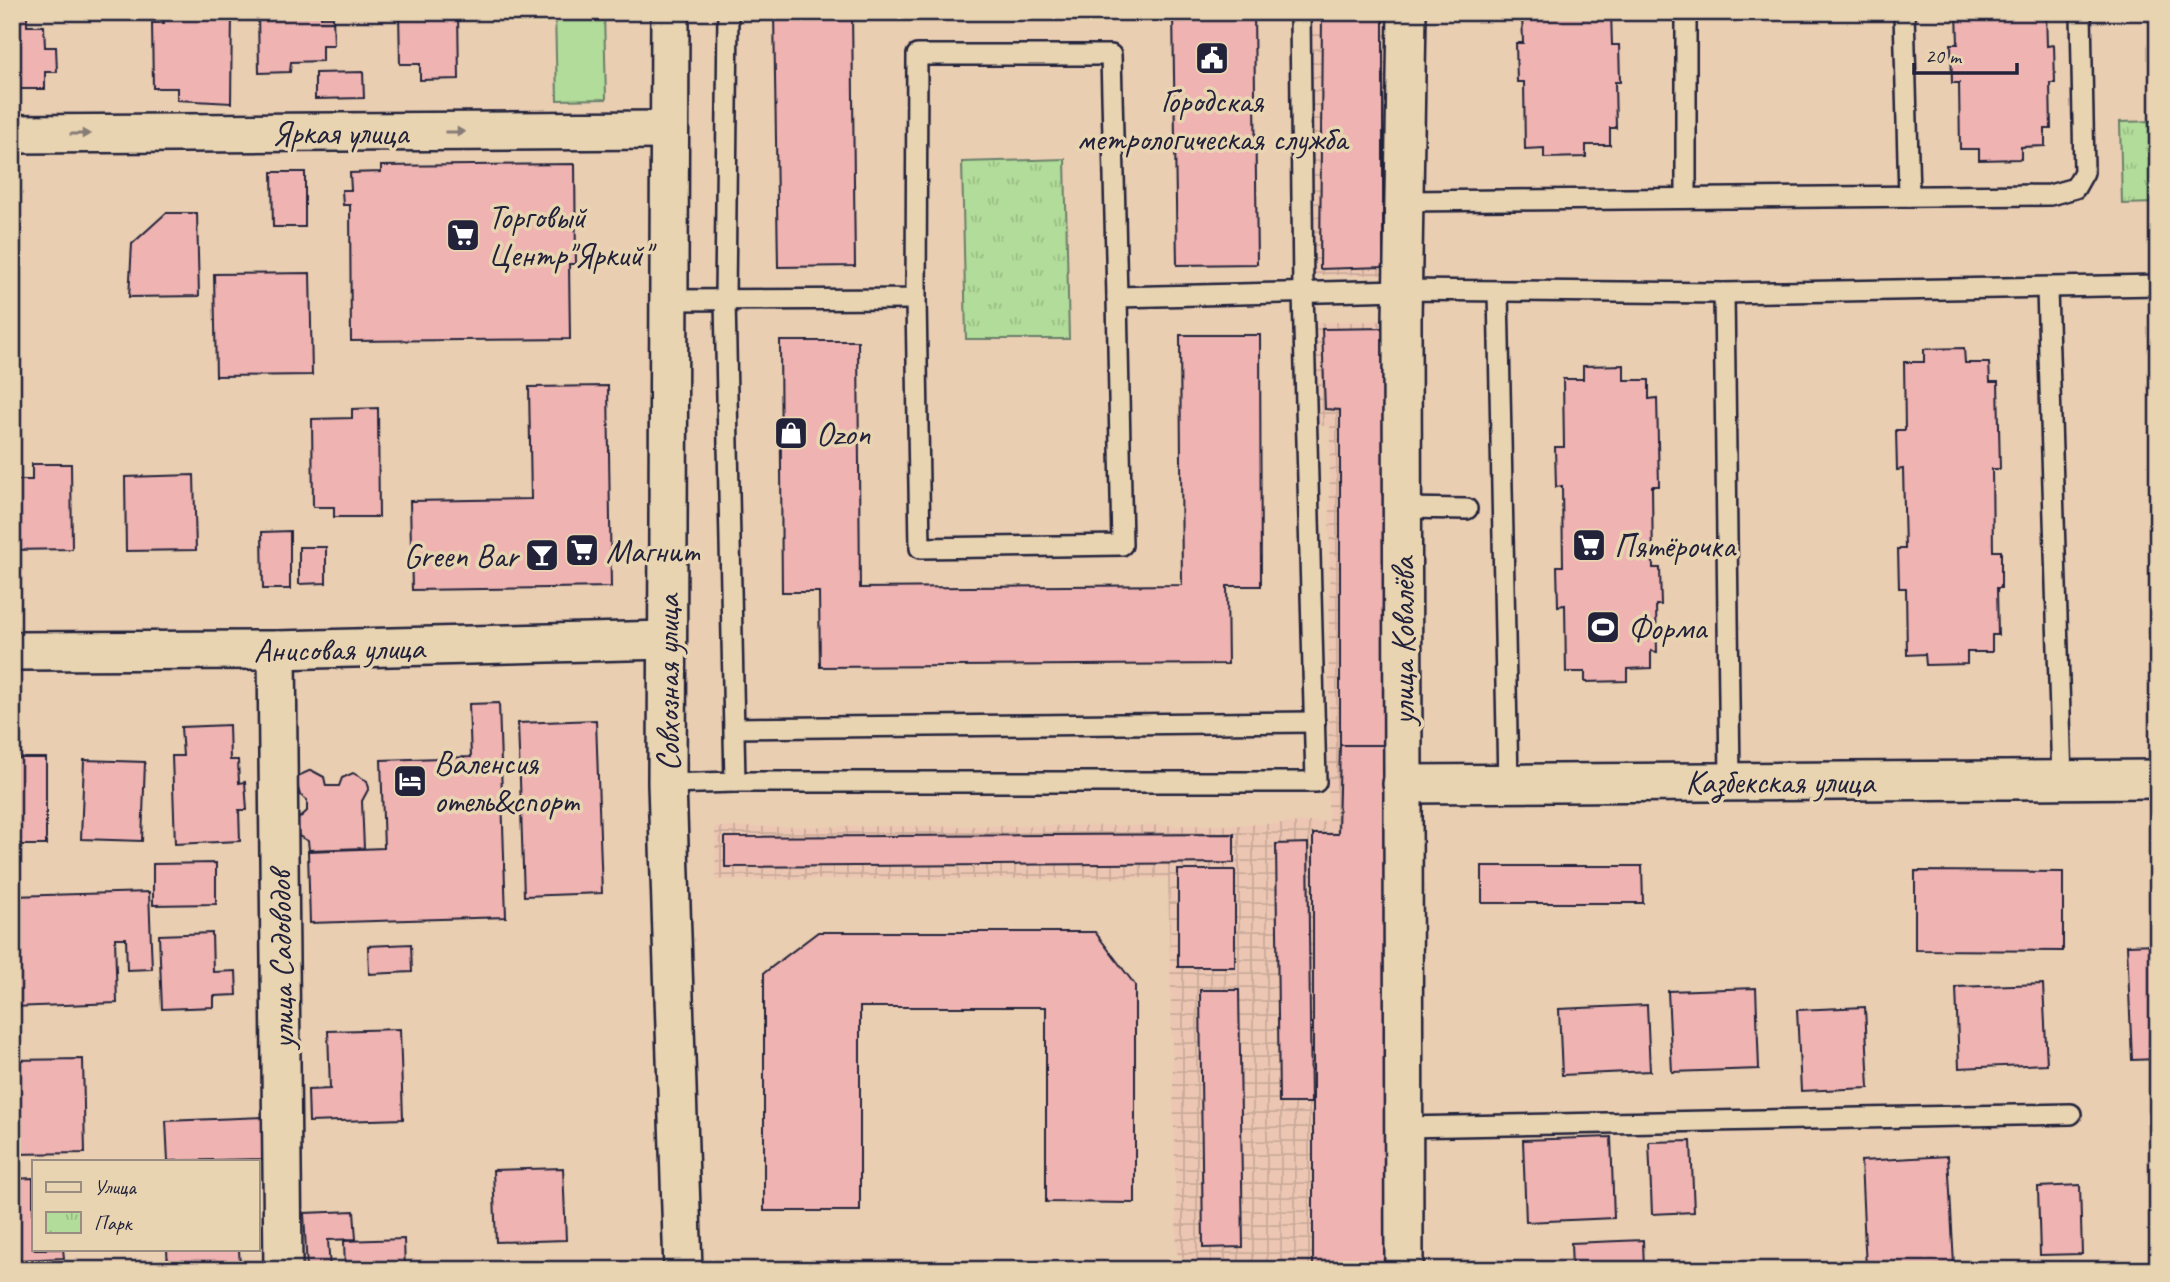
<svg xmlns="http://www.w3.org/2000/svg" width="2170" height="1282" font-family="Caveat,sans-serif">
	<style>
		.industrial { fill: url(#industrial-grid) }
		.green { fill: #b2dc99; stroke: #6a7f6a; stroke-width: 2 }
		.park { fill: url(#park-tufts); stroke: #6a7f6a; stroke-width: 2 }
		.building { fill: #efb4b1; stroke: #22223b; stroke-width: 2 }
		.lines { fill: none; stroke-linecap: round; stroke-linejoin: round }
		.service-casing { stroke: #22223b; stroke-width: 24 }
		.minor-casing { stroke: #22223b; stroke-width: 42 }
		.service { stroke: #e9d4b2; stroke-width: 19 }
		.minor { stroke: #e9d4b2; stroke-width: 37 }
		.oneway { fill: #867b76 }
		.labels { text-anchor: middle; stroke-width: 7; stroke-linejoin: round; paint-order: stroke }
		.poi-label { font-size: 33px; fill: #22223b; stroke: #e9d4b2; text-anchor: start }
		.street-label { font-size: 33px; fill: #22223b; stroke: #e9d4b2 }
	</style>
	<defs>
		<pattern id="industrial-grid" width="8" height="8" patternUnits="userSpaceOnUse" patternTransform="scale(1.75)"><rect width="8" height="8" fill="#ecc6b2"/><path d="M0 4h8M4 0v8" fill="none" stroke="#caaa9a"/></pattern>
		<pattern id="park-tufts" width="24" height="20" patternUnits="userSpaceOnUse" patternTransform="scale(1.75)"><rect width="24" height="20" fill="#b2dc99"/><path d="M3 7l-1-3M5 7V3M7 7l1-3M15 17l-1-3M17 17v-4M19 17l1-3" fill="none" stroke="#99bc85"/></pattern>
	</defs>
	<rect width="100%" height="100%" fill="#eaceb2"/>
	<filter id="ink" filterUnits="userSpaceOnUse"><feTurbulence type="fractalNoise" baseFrequency=".0143" numOctaves="2"/><feDisplacementMap in="SourceGraphic" scale="14" xChannelSelector="R" yChannelSelector="G"/><feConvolveMatrix kernelMatrix="1 2 1 2 8 2 1 2 1" color-interpolation-filters="sRGB"/></filter>
	<g filter="url(#ink)">
		<!-- industrial -->
		<g class="industrial">
			<path d="M 1309,12 L 1407,12 L 1402,275 L 1308,275 Z"/>
			<path d="M 1402,320 L 1404,1270 L 1200,1270 L 1177,1253 L 1168,878 L 716,880 L 715,827 L 1239,825 L 1328,821 L 1330,426 L 1313,426 L 1310,323 Z"/>
		</g>
		<!-- green -->
		<path class="green" d="M 555,12 L 604,12 L 606,99 L 557,100 Z"/>
		<!-- park -->
		<g class="park">
			<path d="M 2158,121 L 2158,203 L 2122,204 L 2120,122 Z"/>
			<path d="M 1065,159 L 1069,339 L 966,339 L 962,162 Z"/>
		</g>
		<!-- building -->
		<g class="building">
			<path d="M 163,12 L 232,12 L 231,103 L 177,100 L 177,88 L 153,88 L 152,23 L 164,23 Z"/>
			<path d="M 258,12 L 321,12 L 321,17 L 333,17 L 334,45 L 322,45 L 322,61 L 291,62 L 290,72 L 259,73 Z"/>
			<path d="M 399,12 L 458,12 L 459,79 L 420,80 L 420,64 L 400,64 Z"/>
			<path d="M 774,12 L 852,12 L 855,266 L 778,267 Z"/>
			<path d="M 1173,12 L 1254,12 L 1257,264 L 1177,265 Z"/>
			<path d="M 1322,12 L 1383,12 L 1383,267 L 1320,269 Z"/>
			<path d="M 1522,12 L 1611,12 L 1612,45 L 1619,45 L 1620,82 L 1615,82 L 1616,128 L 1610,128 L 1610,145 L 1586,145 L 1586,157 L 1544,158 L 1544,148 L 1525,149 L 1524,82 L 1517,82 L 1516,43 L 1523,43 Z"/>
			<path d="M 1957,12 L 2046,12 L 2047,46 L 2054,45 L 2055,83 L 2050,83 L 2051,129 L 2045,129 L 2045,146 L 2021,147 L 2021,159 L 1979,160 L 1979,149 L 1960,149 L 1959,83 L 1952,83 L 1951,44 L 1958,44 Z"/>
			<path d="M 12,13 L 27,13 L 27,26 L 44,26 L 45,47 L 56,47 L 57,72 L 45,72 L 45,89 L 12,89 Z"/>
			<path d="M 363,72 L 364,98 L 315,99 L 315,73 Z"/>
			<path d="M 575,164 L 576,264 L 569,264 L 570,339 L 351,341 L 350,205 L 343,205 L 342,190 L 351,190 L 350,173 L 381,172 L 381,166 Z"/>
			<path d="M 272,172 L 305,172 L 305,227 L 273,227 Z"/>
			<path d="M 166,213 L 197,213 L 199,296 L 129,297 L 132,244 Z"/>
			<path d="M 310,273 L 312,375 L 216,376 L 214,274 Z"/>
			<path d="M 1386,328 L 1385,745 L 1340,745 L 1340,410 L 1325,409 L 1322,329 Z"/>
			<path d="M 1180,335 L 1260,335 L 1261,586 L 1227,586 L 1228,664 L 820,667 L 819,592 L 782,592 L 780,341 L 858,341 L 860,588 L 1182,585 Z"/>
			<path d="M 1964,348 L 1965,363 L 1989,363 L 1990,382 L 1998,382 L 2000,469 L 1992,469 L 1993,551 L 2001,551 L 2001,588 L 1997,588 L 1998,635 L 1992,635 L 1992,652 L 1967,652 L 1967,664 L 1926,665 L 1925,654 L 1907,655 L 1906,588 L 1899,588 L 1898,549 L 1905,549 L 1903,469 L 1897,470 L 1896,430 L 1905,430 L 1904,362 L 1924,362 L 1924,349 Z"/>
			<path d="M 1624,365 L 1624,380 L 1649,380 L 1649,399 L 1657,398 L 1659,486 L 1652,486 L 1653,568 L 1660,568 L 1661,605 L 1656,605 L 1657,652 L 1651,651 L 1651,668 L 1627,669 L 1627,681 L 1585,682 L 1585,672 L 1566,672 L 1565,605 L 1558,606 L 1557,566 L 1563,566 L 1562,486 L 1556,487 L 1555,447 L 1564,447 L 1563,379 L 1583,379 L 1583,366 Z"/>
			<path d="M 608,386 L 611,587 L 412,590 L 410,501 L 531,499 L 529,387 Z"/>
			<path d="M 378,408 L 379,517 L 334,517 L 334,507 L 313,507 L 312,419 L 352,418 L 352,409 Z"/>
			<path d="M 32,464 L 71,464 L 72,549 L 12,550 L 12,480 L 32,480 Z"/>
			<path d="M 194,475 L 196,550 L 126,551 L 125,477 Z"/>
			<path d="M 290,531 L 290,589 L 263,589 L 262,532 Z"/>
			<path d="M 299,547 L 326,547 L 326,583 L 299,584 Z"/>
			<path d="M 499,703 L 506,917 L 310,923 L 308,851 L 384,848 L 381,760 L 471,757 L 469,704 Z"/>
			<path d="M 596,720 L 602,893 L 524,896 L 518,723 Z"/>
			<path d="M 229,725 L 230,760 L 238,760 L 239,783 L 245,782 L 247,810 L 239,810 L 240,841 L 175,844 L 172,756 L 183,756 L 181,727 Z"/>
			<path d="M 1340,745 L 1385,745 L 1386,1270 L 1313,1270 L 1313,834 L 1338,834 Z"/>
			<rect x="12" y="758" width="34" height="87"/>
			<path d="M 84,760 L 145,762 L 142,841 L 81,839 Z"/>
			<path d="M 311,770 L 324,777 L 326,786 L 339,786 L 342,778 L 353,773 L 367,781 L 369,788 L 362,801 L 364,848 L 309,850 L 308,841 L 299,836 L 295,822 L 307,811 L 307,800 L 300,795 L 296,781 L 300,775 Z"/>
			<path d="M 1234,834 L 1234,863 L 725,867 L 725,837 Z"/>
			<path d="M 1308,843 L 1311,1103 L 1279,1103 L 1276,844 Z"/>
			<path d="M 216,863 L 216,904 L 153,905 L 153,864 Z"/>
			<path d="M 1482,866 L 1642,866 L 1643,903 L 1482,903 Z"/>
			<rect x="1178" y="870" width="57" height="97"/>
			<path d="M 1915,871 L 2063,872 L 2063,951 L 1915,950 Z"/>
			<path d="M 149,892 L 152,969 L 127,970 L 126,938 L 115,938 L 117,1003 L 12,1007 L 12,896 Z"/>
			<path d="M 818,932 L 1095,932 L 1135,985 L 1135,1203 L 1046,1202 L 1046,1007 L 860,1007 L 860,1211 L 764,1211 L 764,973 Z"/>
			<path d="M 212,933 L 213,972 L 236,971 L 237,995 L 214,996 L 214,1007 L 162,1009 L 159,935 Z"/>
			<path d="M 411,944 L 412,972 L 369,974 L 368,946 Z"/>
			<path d="M 2158,944 L 2158,1059 L 2132,1060 L 2127,945 Z"/>
			<path d="M 2043,984 L 2047,1064 L 1959,1068 L 1956,987 Z"/>
			<path d="M 1756,988 L 1759,1069 L 1672,1072 L 1668,991 Z"/>
			<path d="M 1200,990 L 1239,990 L 1243,1247 L 1203,1248 Z"/>
			<path d="M 1647,1005 L 1650,1071 L 1562,1075 L 1559,1009 Z"/>
			<path d="M 1865,1007 L 1869,1088 L 1801,1091 L 1797,1010 Z"/>
			<path d="M 400,1029 L 403,1119 L 309,1122 L 308,1090 L 330,1089 L 328,1031 Z"/>
			<path d="M 83,1059 L 85,1153 L 12,1154 L 12,1060 Z"/>
			<path d="M 263,1117 L 264,1159 L 168,1161 L 166,1121 Z"/>
			<path d="M 1611,1137 L 1614,1218 L 1526,1222 L 1523,1140 Z"/>
			<path d="M 1691,1141 L 1694,1212 L 1652,1214 L 1649,1142 Z"/>
			<path d="M 1948,1156 L 1954,1265 L 1866,1269 L 1861,1161 Z"/>
			<path d="M 563,1168 L 566,1240 L 496,1242 L 493,1170 Z"/>
			<path d="M 33,1178 L 33,1249 L 63,1249 L 64,1258 L 16,1260 L 15,1239 L 12,1239 L 13,1179 Z"/>
			<path d="M 2080,1185 L 2082,1254 L 2040,1255 L 2038,1187 Z"/>
			<path d="M 354,1211 L 356,1239 L 328,1240 L 330,1270 L 307,1270 L 304,1213 Z"/>
			<path d="M 404,1239 L 405,1270 L 345,1270 L 344,1241 Z"/>
			<path d="M 1643,1240 L 1644,1270 L 1572,1270 L 1571,1243 Z"/>
			<path d="M 167,1249 L 239,1249 L 240,1268 L 168,1270 Z"/>
		</g>
		<g class="lines">
			<!-- service casing -->
			<g class="service-casing">
				<g id="service">
					<path d="M 728,12 L 725,300 L 735,782 L 1316,782 L 1303,291 L 1300,12"/>
					<path d="M 1686,12 L 1686,198"/>
					<path d="M 1904,12 L 1909,196"/>
					<path d="M 1404,201 L 2050,195 L 2075,188 L 2084,172 L 2081,12"/>
					<path d="M 2047,289 L 2062,780"/>
					<path d="M 1498,291 L 1508,783"/>
					<path d="M 1724,293 L 1730,781"/>
					<path d="M 916,299 L 920,548 L 1122,545 L 1117,297"/>
					<path d="M 667,300 L 916,299 L 917,55 L 1111,55 L 1117,297 L 1402,290 L 1724,293 L 2158,285"/>
					<path d="M 1402,508 L 1467,509"/>
					<path d="M 734,728 L 1315,722"/>
					<path d="M 667,784 L 735,782"/>
					<path d="M 1403,1127 L 2071,1114"/>
				</g>
			</g>
			<!-- minor casing -->
			<g class="minor-casing">
				<g id="minor">
					<path d="M 670,12 L 667,784 L 683,1270"/>
					<path d="M 12,134 L 668,130"/>
					<path d="M 277,650 L 283,1270"/>
					<path d="M 12,651 L 277,650 L 666,640"/>
					<path d="M 1402,784 L 2158,779"/>
					<path d="M 1404,1270 L 1402,320 L 1407,12"/>
				</g>
			</g>
			<!-- service -->
			<use href="#service" class="service"/>
			<!-- minor -->
			<use href="#minor" class="minor"/>
		</g>
		<!-- one-way arrows -->
		<defs><path id="oneway-solid" d="M-6-.8H1V-3.2L6.5 0L1 3.2V.8H-6Z" transform="scale(1.75)"/></defs>
		<g class="oneway">
			<use href="#oneway-solid" transform="translate(455 132)"/>
			<use href="#oneway-solid" transform="translate(80 134)"/>
		</g>
	</g>
	<!-- icons -->
	<defs>
		<g id="civic-square" transform="scale(1.75)"><rect x="-9" y="-9" width="18" height="18" rx="4" fill="#22223b" stroke="#e9d4b2"/><path d="M-.6-6.5H3V-4.5H.6V-3L4-1V1h2V6H-6V1h2V-1L-.6-3ZM-1.2 2.5V6h2.4V2.5Z" fill="#fff"/></g>
		<g id="supermarket-square" transform="scale(1.75)"><rect x="-9" y="-9" width="18" height="18" rx="4" fill="#22223b" stroke="#e9d4b2"/><path d="M-6-5.5h2.5l.6 2H6L4.5 2H-2.5L-4.4-4H-6ZM-1.5 3.2a1.3 1.3 0 1 0 .1 0ZM3 3.2a1.3 1.3 0 1 0 .1 0Z" fill="#fff"/></g>
		<g id="shop-square" transform="scale(1.75)"><rect x="-9" y="-9" width="18" height="18" rx="4" fill="#22223b" stroke="#e9d4b2"/><path d="M-5-2.5h2.3a2.7 3.5 0 0 1 5.4 0H5L5.5 6h-11ZM-1.5-2.5h3a1.5 2.3 0 0 0-3 0Z" fill="#fff"/></g>
		<g id="bar-square" transform="scale(1.75)"><rect x="-9" y="-9" width="18" height="18" rx="4" fill="#22223b" stroke="#e9d4b2"/><path d="M-6-5H6L.8 .8V4.5H3.5V6h-7V4.5H-.8V.8Z" fill="#fff"/></g>
		<g id="stadium-square" transform="scale(1.75)"><rect x="-9" y="-9" width="18" height="18" rx="4" fill="#22223b" stroke="#e9d4b2"/><path d="M0-5a6.5 5 0 1 0 0 10a6.5 5 0 1 0 0-10ZM-3.5-1.8h7v3.6h-7Z" fill="#fff"/></g>
		<g id="hotel-square" transform="scale(1.75)"><rect x="-9" y="-9" width="18" height="18" rx="4" fill="#22223b" stroke="#e9d4b2"/><path d="M-6-4.5h1.5V1H6V5H4.5V3h-9V5H-6ZM-4 0a1.8 1.8 0 1 1 3.6 0ZM.5 0V-2.5h3Q6-2.5 6 0Z" fill="#fff"/></g>
	</defs>
	<g fill-rule="evenodd">
		<use href="#civic-square" x="1212" y="58"/>
		<use href="#supermarket-square" x="463" y="235"/>
		<use href="#shop-square" x="791" y="433"/>
		<use href="#supermarket-square" x="1589" y="545"/>
		<use href="#supermarket-square" x="582" y="550"/>
		<use href="#bar-square" x="542" y="555"/>
		<use href="#stadium-square" x="1603" y="627"/>
		<use href="#hotel-square" x="410" y="781"/>
	</g>
	<g class="labels">
		<!-- poi labels -->
		<g class="poi-label">
			<text x="1212" y="112" text-anchor="middle">Городская<tspan x="1212" dy="38">метрологическая служба</tspan></text>
			<text x="488" y="228">Торговый<tspan x="488" dy="38">Центр"Яркий"</tspan></text>
			<text x="816" y="445">Ozon</text>
			<text x="1614" y="557">Пятёрочка</text>
			<text x="606" y="562">Магнит</text>
			<text x="518" y="567" text-anchor="end">Green Bar</text>
			<text x="1628" y="639">Форма</text>
			<text x="434" y="774">Валенсия<tspan x="434" dy="38">отель&amp;спорт</tspan></text>
		</g>
		<!-- street labels -->
		<g class="street-label">
			<text x="340" y="144">Яркая улица</text>
			<text transform="translate(1402 641) rotate(-90)" y="12">улица Ковалёва</text>
			<text transform="translate(339 648) rotate(-1)" y="12">Анисовая улица</text>
			<text transform="translate(667 683) rotate(-90)" y="12">Совхозная улица</text>
			<text x="1780" y="793">Казбекская улица</text>
			<text transform="translate(280 960) rotate(-91)" y="12">улица Садоводов</text>
		</g>
	</g>
	<!-- margin -->
	<rect width="2170" height="1282" fill="none" stroke="#e9d4b2" stroke-width="42"/>
	<rect x="21" y="21" width="2128" height="1240" fill="none" stroke="#22223b" stroke-width="2.5" filter="url(#ink)"/>
	<!-- legend -->
	<rect x="32" y="1160" width="228" height="91" fill="#e9d4b2" stroke="#998d82" stroke-width="2"/>
	<rect x="46" y="1182" width="35" height="10" fill="#e9d4b2" stroke="#998d82" stroke-width="2"/>
	<text x="94" y="1194" font-size="21" fill="#22223b">Улица</text>
	<rect x="46" y="1212" width="35" height="21" fill="url(#park-tufts)" stroke="#998d82" stroke-width="2"/>
	<text x="94" y="1230" font-size="21" fill="#22223b">Парк</text>
	<!-- scale -->
	<path d="M1914 63v10h103v-10" fill="none" stroke="#22223b" stroke-width="3.5"/>
	<text x="1925" y="63" font-size="21" fill="#22223b" stroke="#e9d4b2" stroke-width="5" paint-order="stroke">20 m</text>
</svg>
